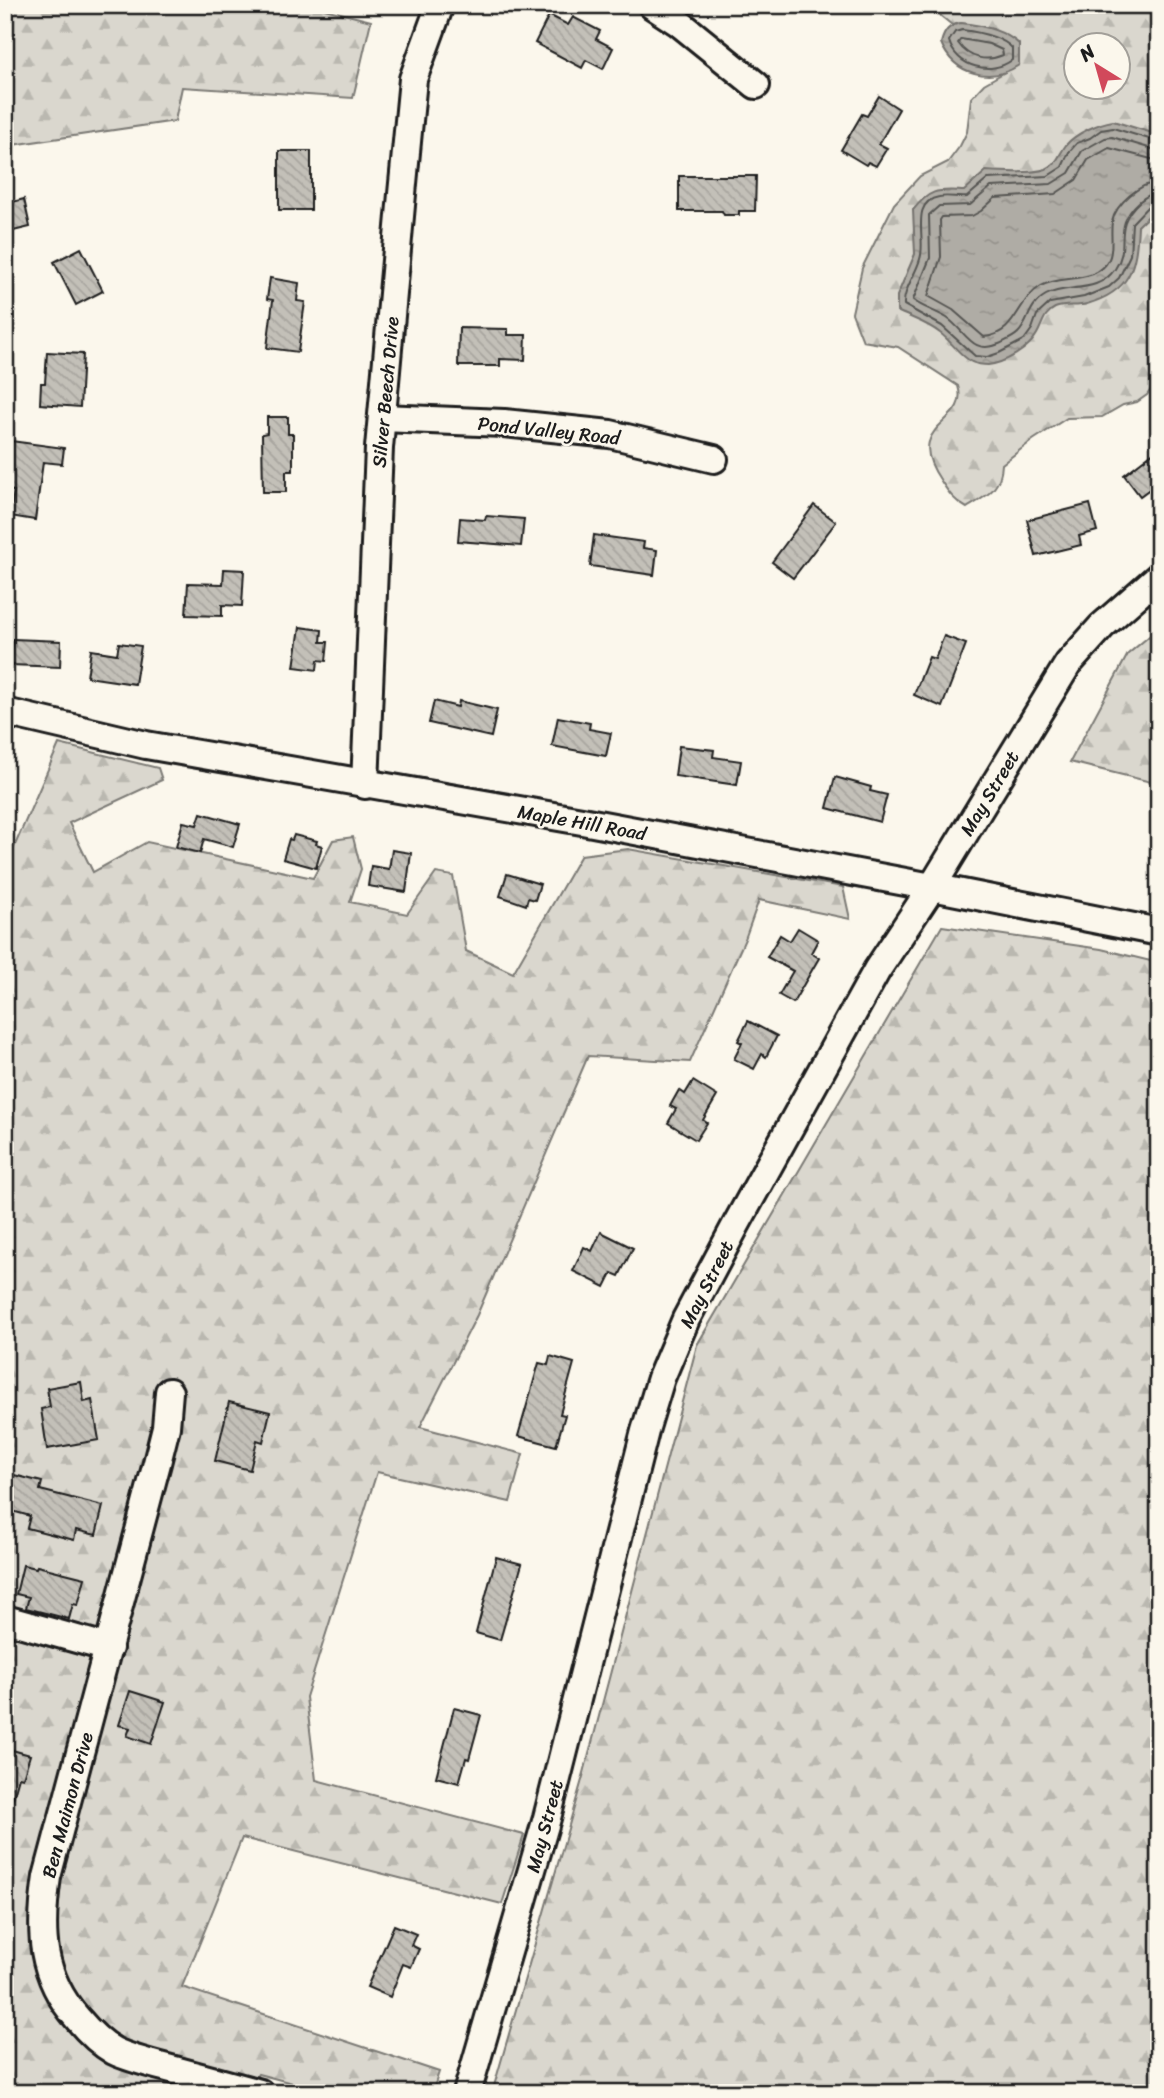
<svg xmlns="http://www.w3.org/2000/svg" width="1164" height="2098" font-family="Sriracha,sans-serif">
	<style>
		.forest { fill: url(#forest-firs); stroke: #7b7a75; stroke-width: 2; fill-rule: evenodd }
		.water { fill: url(#water-ripples); stroke: #74726e; stroke-width: 2 }
		.lines { fill: none; stroke-linecap: round; stroke-linejoin: round }
		.shore { stroke: #575653; stroke-width: 2 }
		.building { fill: url(#building-back-hatch); stroke: #1c1c1c; stroke-width: 2 }
		.minor-casing { stroke: #1c1c1c; stroke-width: 32 }
		.minor { stroke: #fbf7ec; stroke-width: 26 }
		.labels { text-anchor: middle; stroke-width: 5; stroke-linejoin: round; paint-order: stroke }
		.street-label { font-size: 19px; fill: #1c1c1c; stroke: #fbf7ec }
	</style>
	<defs>
		<pattern id="forest-firs" width="22" height="20" patternUnits="userSpaceOnUse" patternTransform="scale(1.75)"><rect width="22" height="20" fill="#dad7ce"/><path d="M5 1l3.5 6h-7zM16 11l3.5 6h-7z" fill="#bab8b0"/></pattern>
		<pattern id="water-ripples" width="26" height="14" patternUnits="userSpaceOnUse" patternTransform="scale(1.75)"><rect width="26" height="14" fill="#afaca5"/><path d="M2 4q2-2 4 0t4 0M15 11q2-2 4 0t4 0" fill="none" stroke="#96938d"/></pattern>
		<pattern id="building-back-hatch" width="6" height="6" patternUnits="userSpaceOnUse" patternTransform="scale(1.75)"><rect width="6" height="6" fill="#c3c0b8"/><path d="M-1 5l2 2M0 0l6 6M5-1l2 2" fill="none" stroke="#a7a49e"/></pattern>
	</defs>
	<rect width="100%" height="100%" fill="#fbf7ec"/>
	<filter id="ink" filterUnits="userSpaceOnUse"><feTurbulence type="fractalNoise" baseFrequency=".0143" numOctaves="2"/><feDisplacementMap in="SourceGraphic" scale="14" xChannelSelector="R" yChannelSelector="G"/><feConvolveMatrix kernelMatrix="1 2 1 2 8 2 1 2 1" color-interpolation-filters="sRGB"/></filter>
	<g filter="url(#ink)">
		<!-- forest -->
		<g class="forest">
			<path d="M 5,5 L 309,5 L 371,21 L 353,98 L 182,87 L 175,121 L 5,146 Z"/>
			<path d="M 936,5 L 1158,5 C 1159,21 1152,33 1152,49 L 1159,51 L 1159,378 L 1147,395 L 1137,402 L 1123,405 L 1102,417 L 1067,418 L 1033,440 L 1002,464 C 1001,489 988,495 967,508 C 954,501 949,493 941,481 C 900,421 971,426 958,386 L 898,347 L 863,341 L 852,313 L 862,268 L 894,204 L 920,176 L 948,162 L 960,146 L 967,132 L 971,98 L 984,84 L 1019,64 L 993,29 L 961,23 L 952,25 L 941,16 ZM 1076,46 L 1118,46 L 1118,88 L 1076,88 Z"/>
			<path d="M 1159,628 L 1159,784 L 1070,762 L 1128,654 Z"/>
			<path d="M 59,744 L 158,768 L 162,780 L 69,823 L 93,872 L 147,842 L 313,878 L 333,840 L 353,837 L 361,869 L 350,902 L 407,914 L 436,873 L 453,876 L 466,951 L 513,973 L 581,855 L 628,849 L 843,887 L 850,919 L 759,900 L 745,939 L 690,1062 L 588,1056 L 477,1315 L 420,1427 L 523,1454 L 510,1502 L 377,1472 L 306,1697 L 316,1780 L 524,1835 L 502,1904 L 242,1838 L 182,1987 L 439,2072 L 432,2093 L 330,2093 L 258,2074 L 247,2093 L 5,2093 L 5,868 Z"/>
			<path d="M 942,926 L 1101,949 L 1159,963 L 1159,2093 L 492,2093 L 584,1773 L 697,1345 Z"/>
		</g>
		<!-- water -->
		<g class="water">
			<path d="M 961,23 C 981,25 1004,30 1019,44 L 1019,65 C 991,84 954,75 941,43 C 944,31 949,25 961,23 Z"/>
			<path d="M 1113,121 L 1159,135 L 1159,206 L 1138,226 C 1136,268 1131,291 1087,304 C 1077,307 1065,304 1055,308 C 1043,314 1043,324 1037,334 C 1029,349 1005,363 988,365 C 984,365 975,364 972,362 C 960,356 951,341 940,333 C 928,323 911,318 897,311 L 897,296 L 915,254 L 913,210 C 931,188 938,190 964,191 L 986,171 C 1001,172 1032,174 1046,169 C 1058,164 1059,154 1066,145 C 1076,133 1099,123 1113,121 Z"/>
		</g>
		<g class="lines">
			<!-- shore -->
			<g class="shore">
				<path d="M 962,30 C 978,32 1001,36 1012,48 L 1012,60 C 991,76 956,67 949,41 L 955,32 Z"/>
				<path d="M 961,39 L 989,44 L 1002,50 L 1003,55 C 987,62 969,59 958,43 Z"/>
				<path d="M 1159,142 L 1113,128 L 1101,130 L 1090,138 L 1077,143 L 1069,152 L 1062,167 L 1048,176 L 988,179 L 967,197 C 958,198 948,195 939,197 C 909,202 927,240 920,259 C 916,274 903,290 904,305 L 942,326 L 975,356 L 987,357 L 999,353 L 1024,340 L 1032,329 L 1037,315 L 1050,303 L 1084,297 L 1109,287 L 1119,278 L 1130,255 L 1132,223 L 1151,203 L 1159,201"/>
				<path d="M 1159,151 L 1112,137 L 1105,138 L 1082,151 L 1069,173 L 1051,184 L 991,187 L 970,205 L 939,206 L 929,215 L 930,258 L 913,300 C 923,308 936,311 947,318 C 966,331 972,356 999,344 C 1005,341 1013,338 1018,333 C 1030,321 1027,306 1046,295 C 1067,283 1097,295 1115,269 C 1132,244 1110,228 1140,201 C 1146,196 1151,193 1159,193"/>
				<path d="M 1159,161 L 1109,148 L 1088,160 L 1076,180 L 1055,194 L 995,198 L 981,211 L 972,216 L 942,217 L 940,220 L 941,257 L 928,296 L 953,310 L 984,337 C 1018,333 1015,302 1041,286 C 1061,274 1097,285 1109,259 C 1114,248 1110,234 1112,222 C 1116,203 1140,183 1159,182"/>
			</g>
		</g>
		<!-- building -->
		<g class="building">
			<path d="M 549,15 L 568,25 L 573,17 L 600,31 L 596,39 L 613,48 L 603,69 L 586,60 L 582,68 L 535,43 Z"/>
			<path d="M 879,96 L 899,109 L 879,144 L 887,148 L 876,166 L 868,162 L 866,165 L 841,150 L 862,114 L 867,116 Z"/>
			<rect x="279" y="151" width="32" height="59"/>
			<path d="M 679,176 L 756,176 L 755,211 L 739,211 L 739,215 L 724,215 L 722,211 L 679,211 Z"/>
			<path d="M 24,199 L 30,227 L 5,233 L 5,204 Z"/>
			<path d="M 81,248 L 103,291 L 76,305 L 54,262 Z"/>
			<path d="M 270,278 L 299,283 L 297,301 L 305,302 L 298,352 L 267,348 L 273,300 L 267,299 Z"/>
			<path d="M 459,328 L 508,329 L 508,335 L 526,335 L 525,360 L 500,359 L 500,366 L 458,366 Z"/>
			<path d="M 47,352 L 83,354 L 80,407 L 40,404 L 41,383 L 45,383 Z"/>
			<path d="M 267,417 L 288,417 L 288,434 L 293,434 L 293,471 L 286,471 L 286,492 L 263,492 L 262,434 L 267,433 Z"/>
			<path d="M 11,441 L 64,448 L 62,464 L 43,462 L 35,520 L 10,516 L 14,491 L 5,490 L 5,481 Z"/>
			<path d="M 1159,448 L 1159,482 L 1140,496 L 1124,475 Z"/>
			<path d="M 1090,504 L 1097,531 L 1079,536 L 1081,545 L 1036,556 L 1027,520 Z"/>
			<path d="M 814,505 L 836,522 L 793,578 L 772,562 Z"/>
			<path d="M 486,516 L 524,519 L 521,546 L 458,541 L 460,518 L 485,520 Z"/>
			<path d="M 594,535 L 644,542 L 643,548 L 657,550 L 654,575 L 590,566 Z"/>
			<path d="M 224,569 L 244,570 L 242,606 L 222,605 L 222,616 L 186,615 L 188,583 L 223,584 Z"/>
			<path d="M 300,627 L 322,630 L 321,642 L 328,642 L 326,661 L 318,660 L 317,670 L 294,667 Z"/>
			<path d="M 944,636 L 966,644 L 942,707 L 914,695 L 929,657 L 935,659 Z"/>
			<path d="M 13,639 L 61,641 L 60,667 L 11,665 Z"/>
			<path d="M 119,643 L 141,646 L 135,684 L 87,677 L 91,650 L 117,654 Z"/>
			<path d="M 434,701 L 458,707 L 459,701 L 497,710 L 491,737 L 429,723 Z"/>
			<path d="M 558,717 L 590,723 L 589,729 L 611,733 L 606,756 L 552,746 Z"/>
			<path d="M 679,746 L 714,750 L 713,757 L 741,761 L 737,785 L 675,776 Z"/>
			<path d="M 835,777 L 871,787 L 870,791 L 887,795 L 880,822 L 827,808 Z"/>
			<path d="M 201,813 L 240,824 L 233,847 L 204,839 L 200,853 L 176,847 L 183,822 L 197,825 Z"/>
			<path d="M 294,835 L 317,841 L 316,844 L 322,846 L 316,868 L 283,859 L 289,839 L 292,840 Z"/>
			<path d="M 392,850 L 411,853 L 406,892 L 368,886 L 371,866 L 389,869 Z"/>
			<path d="M 507,874 L 540,884 L 535,900 L 528,898 L 526,905 L 500,896 Z"/>
			<path d="M 798,928 L 818,940 L 811,953 L 819,958 L 793,1003 L 779,995 L 793,971 L 767,957 L 780,935 L 790,941 Z"/>
			<path d="M 748,1021 L 777,1036 L 766,1057 L 762,1054 L 754,1069 L 734,1059 L 742,1043 L 738,1041 Z"/>
			<path d="M 693,1081 L 717,1096 L 703,1120 L 707,1123 L 696,1140 L 668,1123 L 676,1109 L 670,1106 L 679,1090 L 685,1094 Z"/>
			<path d="M 601,1232 L 633,1248 L 619,1276 L 612,1273 L 605,1287 L 573,1271 L 584,1247 L 592,1251 Z"/>
			<path d="M 550,1356 L 574,1363 L 560,1414 L 565,1415 L 556,1446 L 518,1436 L 539,1363 L 548,1365 Z"/>
			<path d="M 81,1382 L 84,1402 L 92,1400 L 99,1440 L 47,1449 L 41,1409 L 50,1407 L 47,1388 Z"/>
			<path d="M 229,1402 L 270,1412 L 263,1442 L 257,1440 L 250,1470 L 215,1461 Z"/>
			<path d="M 14,1475 L 42,1482 L 40,1490 L 103,1506 L 96,1535 L 76,1530 L 74,1540 L 27,1528 L 30,1516 L 5,1509 Z"/>
			<path d="M 496,1557 L 522,1564 L 500,1640 L 476,1633 Z"/>
			<path d="M 23,1565 L 36,1568 L 37,1566 L 85,1578 L 78,1605 L 73,1604 L 69,1619 L 26,1608 L 29,1597 L 16,1594 Z"/>
			<path d="M 130,1691 L 165,1702 L 151,1744 L 127,1736 L 130,1728 L 119,1725 Z"/>
			<path d="M 454,1708 L 481,1715 L 469,1759 L 466,1758 L 459,1783 L 436,1777 Z"/>
			<path d="M 5,1748 L 30,1755 L 23,1778 L 19,1777 L 10,1809 L 5,1808 Z"/>
			<path d="M 394,1925 L 416,1934 L 411,1945 L 419,1949 L 411,1967 L 403,1964 L 390,1997 L 367,1987 Z"/>
		</g>
		<g class="lines">
			<!-- minor casing -->
			<g class="minor-casing">
				<g id="minor">
					<path d="M 652,5 L 678,22 L 756,85"/>
					<path d="M 382,418 L 504,423 L 610,434 L 714,459"/>
					<path d="M 5,712 L 146,745 L 582,821 L 932,887 L 1159,932"/>
					<path d="M 365,785 L 379,448 L 402,194 L 413,79 L 440,5"/>
					<path d="M 169,1392 L 166,1427 L 157,1463 L 47,1877 C 39,1931 40,1976 78,2019 C 88,2031 100,2043 114,2051 C 131,2059 152,2064 171,2069 C 201,2077 230,2085 260,2093"/>
					<path d="M 5,1619 L 109,1648"/>
					<path d="M 467,2093 L 547,1818 L 645,1431 L 661,1378 L 686,1319 L 737,1223 L 877,970 L 932,887 L 1068,664 L 1102,626 L 1159,576"/>
				</g>
			</g>
			<!-- minor -->
			<use href="#minor" class="minor"/>
		</g>
	</g>
	<g class="labels">
		<!-- street labels -->
		<g class="street-label">
			<text transform="translate(385 392) rotate(-85)" y="7">Silver Beech Drive</text>
			<text transform="translate(549 430) rotate(6)" y="7">Pond Valley Road</text>
			<text transform="translate(989 793) rotate(-59)" y="7">May Street</text>
			<text transform="translate(582 822) rotate(10)" y="7">Maple Hill Road</text>
			<text transform="translate(706 1284) rotate(-63)" y="7">May Street</text>
			<text transform="translate(67 1805) rotate(-75)" y="7">Ben Maimon Drive</text>
			<text transform="translate(544 1826) rotate(-75)" y="7">May Street</text>
		</g>
	</g>
	<!-- margin -->
	<rect width="1164" height="2098" fill="none" stroke="#fbf7ec" stroke-width="28"/>
	<rect x="14" y="14" width="1136" height="2070" fill="none" stroke="#1c1c1c" stroke-width="2.5" filter="url(#ink)"/>
	<!-- north arrow -->
	<g transform="translate(1097 66) rotate(323)"><circle r="33" fill="#fbf7ec" stroke="#a29f99" stroke-width="2"/>
	<path d="M0-5L12 26L0 18L-12 26Z" fill="#d1495b"/>
	<text y="-10" font-size="19" font-weight="bold" text-anchor="middle" fill="#1c1c1c">N</text>
	</g>
</svg>
